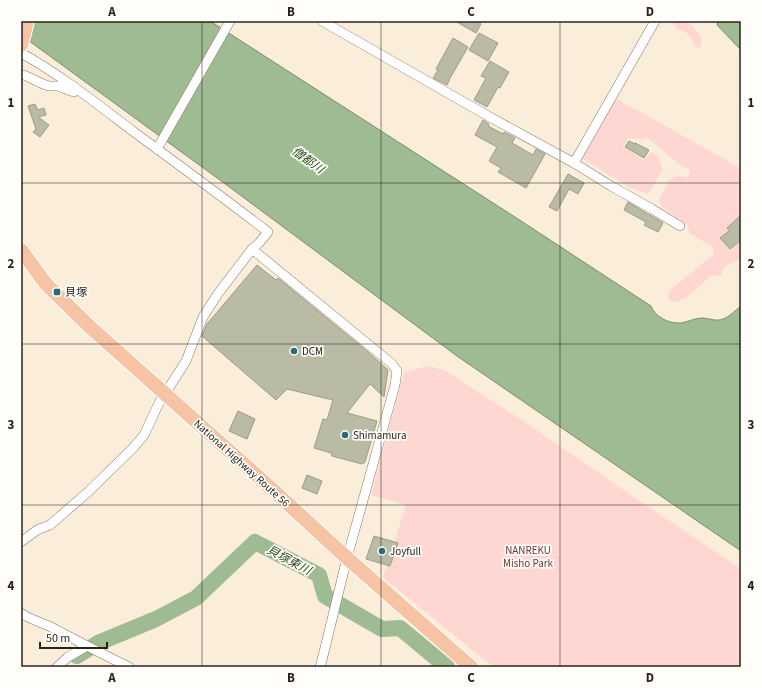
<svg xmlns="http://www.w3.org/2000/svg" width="762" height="688" font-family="'Source Sans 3','Noto Sans JP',sans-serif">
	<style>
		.green { fill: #fed7d2 }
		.water { fill: #9fbb94; stroke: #7b8e70 }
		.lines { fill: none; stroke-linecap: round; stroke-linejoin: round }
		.river { stroke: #9fbb94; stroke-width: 16 }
		.building { fill: #babba5; stroke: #9b9c87 }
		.minor-casing { stroke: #847a67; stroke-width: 10 }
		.trunk-casing { stroke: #fff; stroke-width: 16 }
		.minor { stroke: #fff; stroke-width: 9 }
		.trunk { stroke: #f6c4a4; stroke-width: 14 }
		.grid { fill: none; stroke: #28241c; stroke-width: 1; stroke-opacity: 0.55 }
		.poi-dot { fill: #296b7e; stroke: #fffdf9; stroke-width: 1.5 }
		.labels { text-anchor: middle; stroke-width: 3.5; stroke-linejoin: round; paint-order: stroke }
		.poi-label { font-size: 11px; fill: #28241c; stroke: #fffdf9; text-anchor: start }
		.street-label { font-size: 11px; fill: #28241c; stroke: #fffdf9 }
		.park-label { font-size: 11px; fill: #763530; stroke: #fffdf9 }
		.water-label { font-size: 12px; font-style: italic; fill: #284d17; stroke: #fffdf9 }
		.neatline { fill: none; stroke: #28241c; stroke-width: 1.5 }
		.grid-label { font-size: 13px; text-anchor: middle; font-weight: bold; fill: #28241c }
	</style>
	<rect width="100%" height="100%" fill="#faeeda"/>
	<!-- green -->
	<g class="green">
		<path d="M 675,21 L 686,21 C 693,27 705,36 701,46 L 698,48 L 694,46 C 691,35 688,32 677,29 L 674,24 Z"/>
		<path d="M 619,100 L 737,166 L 741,170 L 741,257 L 737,261 L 725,266 L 721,275 L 711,276 L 687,297 L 678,302 L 670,301 L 668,298 L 669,291 L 714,254 L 713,247 L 690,234 L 687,224 L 662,207 L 659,200 L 669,180 L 677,175 L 686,178 L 690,174 L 689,169 L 681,166 L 648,138 L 639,139 L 628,138 L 623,147 L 644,160 L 651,152 L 657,155 L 663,169 L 648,194 L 627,186 L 583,159 L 582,155 L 613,101 Z"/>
		<path d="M 429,366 L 444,370 L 519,418 L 631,495 L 741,569 L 741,667 L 494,667 L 473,651 L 383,577 L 406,505 L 371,495 L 404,372 Z"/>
	</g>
	<!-- water -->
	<g class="water">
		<path d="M 21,21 L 210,21 L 518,219 L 651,306 C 655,317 669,324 681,323 C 688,322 695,318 702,318 C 709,318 716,322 723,319 C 729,317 736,310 741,306 L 741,551 L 457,356 L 224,183 L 21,35 Z"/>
		<path d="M 718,21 L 741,21 L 741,50 L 717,25 Z"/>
	</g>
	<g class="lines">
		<!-- river -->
		<path class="river" d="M 77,656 L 98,643 L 156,619 L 196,598 L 255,542 L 319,575 L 325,596 L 382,629 L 400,628 L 447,667"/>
	</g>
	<!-- building -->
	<g class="building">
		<path d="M 455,21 L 477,21 L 481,24 L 476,33 Z"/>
		<path d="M 479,33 L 498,43 L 488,61 L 469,50 Z"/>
		<path d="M 453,38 L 468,47 L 449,80 L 449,81 L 447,85 L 433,78 L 438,70 L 436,69 Z"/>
		<path d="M 490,61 L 509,72 L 500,88 L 498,87 L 487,107 L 474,100 L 486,78 L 481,76 Z"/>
		<path d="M 35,104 L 38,110 L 44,108 L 46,115 L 38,117 L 49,125 L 40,137 L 33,132 L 36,129 L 28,106 Z"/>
		<path d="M 483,120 L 489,124 L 488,126 L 503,134 L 504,132 L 515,138 L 512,143 L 533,155 L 536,149 L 545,154 L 526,188 L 498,172 L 501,168 L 489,161 L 497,147 L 475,135 Z"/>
		<path d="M 629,141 L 635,144 L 635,143 L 649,150 L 644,158 L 625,147 Z"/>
		<path d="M 568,174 L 584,183 L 578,194 L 569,189 L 557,211 L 549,207 Z"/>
		<path d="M 628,202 L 663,223 L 658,232 L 644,225 L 646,222 L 624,210 Z"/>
		<path d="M 741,215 L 741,240 L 730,249 L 720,238 L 730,230 L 727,228 Z"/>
		<path d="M 257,265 L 276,280 L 278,278 L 368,352 L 388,370 L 384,397 L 370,384 L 347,413 L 377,421 L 365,462 L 362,464 L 332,456 L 331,453 L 314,448 L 323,419 L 327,420 L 333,400 L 287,389 L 276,400 L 202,336 L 207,324 Z"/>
		<path d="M 238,411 L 255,419 L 247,439 L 229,431 Z"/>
		<path d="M 307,475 L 322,481 L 317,494 L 302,488 Z"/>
		<path d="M 374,536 L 398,543 L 390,566 L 366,559 Z"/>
	</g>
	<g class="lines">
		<!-- minor casing -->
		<g class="minor-casing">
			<g id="minor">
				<path d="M 322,21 L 488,116 L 574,163 L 611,186 L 652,209 L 680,226"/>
				<path d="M 21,53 C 61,75 97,104 134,132 C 179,165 224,198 268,232 L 259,243 L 252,249 L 217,295 L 203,317 L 186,361 L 159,403 L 144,435 L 133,448 L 88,492 L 50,525 L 37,530 L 21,542"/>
				<path d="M 24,75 L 43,84 L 49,86 L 58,86 L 74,92"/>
				<path d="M 157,149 L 230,21"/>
				<path d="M 574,163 L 655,21"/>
				<path d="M 252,249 L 391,363 L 397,371 L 395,385 L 347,558 L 322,660 L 320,667"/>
				<path d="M 21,613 C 29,619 40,622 49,626 C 76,640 102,654 129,667"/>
				<path d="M 57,667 L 68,657 L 87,646"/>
			</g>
		</g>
		<!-- trunk casing -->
		<g class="trunk-casing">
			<g id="trunk">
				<path d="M 21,45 L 27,21"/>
				<path d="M 21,250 L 46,284 L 90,327 L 274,491 L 347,558 L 471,667"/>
			</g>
		</g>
		<!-- minor -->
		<use href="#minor" class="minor"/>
		<!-- trunk -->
		<use href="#trunk" class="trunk"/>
	</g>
	<!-- grid -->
	<path class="grid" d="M 202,21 L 202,667M 381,21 L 381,667M 560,21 L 560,667M 21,183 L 741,183M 21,344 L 741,344M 21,505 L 741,505"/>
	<!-- markers -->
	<g class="poi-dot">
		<rect x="53" y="288" width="8" height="8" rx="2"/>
		<circle cx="294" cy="351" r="4"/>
		<circle cx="345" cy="435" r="4"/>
		<circle cx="382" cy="551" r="4"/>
	</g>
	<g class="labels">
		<!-- poi labels -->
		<g class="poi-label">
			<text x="65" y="296">貝塚</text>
			<text x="302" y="355">DCM</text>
			<text x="353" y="439">Shimamura</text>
			<text x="390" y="555">Joyfull</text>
		</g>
		<!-- street labels -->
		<g class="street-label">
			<text transform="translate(242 463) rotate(42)" y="4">National Highway Route 56</text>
		</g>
		<!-- park labels -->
		<g class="park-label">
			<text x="528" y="554">NANREKU<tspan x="528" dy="13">Misho Park</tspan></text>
		</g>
		<!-- water labels -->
		<g class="water-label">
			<text transform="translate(308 160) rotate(36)" y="4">僧都川</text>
			<text transform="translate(289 560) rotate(28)" y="4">貝塚東川</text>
		</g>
	</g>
	<!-- border -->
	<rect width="762" height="688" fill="none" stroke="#fffdf9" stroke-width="44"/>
	<!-- scale -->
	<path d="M40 642v6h67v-6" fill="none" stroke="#28241c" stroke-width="2"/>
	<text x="46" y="642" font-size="12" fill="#28241c" stroke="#fffdf9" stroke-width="3" paint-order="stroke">50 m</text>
	<rect x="22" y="22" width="718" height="644" class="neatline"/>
	<g class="grid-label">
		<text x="112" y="16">A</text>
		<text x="291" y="16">B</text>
		<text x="471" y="16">C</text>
		<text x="650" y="16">D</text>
		<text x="11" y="107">1</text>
		<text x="751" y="107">1</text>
		<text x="11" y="268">2</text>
		<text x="751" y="268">2</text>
		<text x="11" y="429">3</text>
		<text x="751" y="429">3</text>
		<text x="11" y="590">4</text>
		<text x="751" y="590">4</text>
		<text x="112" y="682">A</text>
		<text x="291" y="682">B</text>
		<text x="471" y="682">C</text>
		<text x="650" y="682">D</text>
	</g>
</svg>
